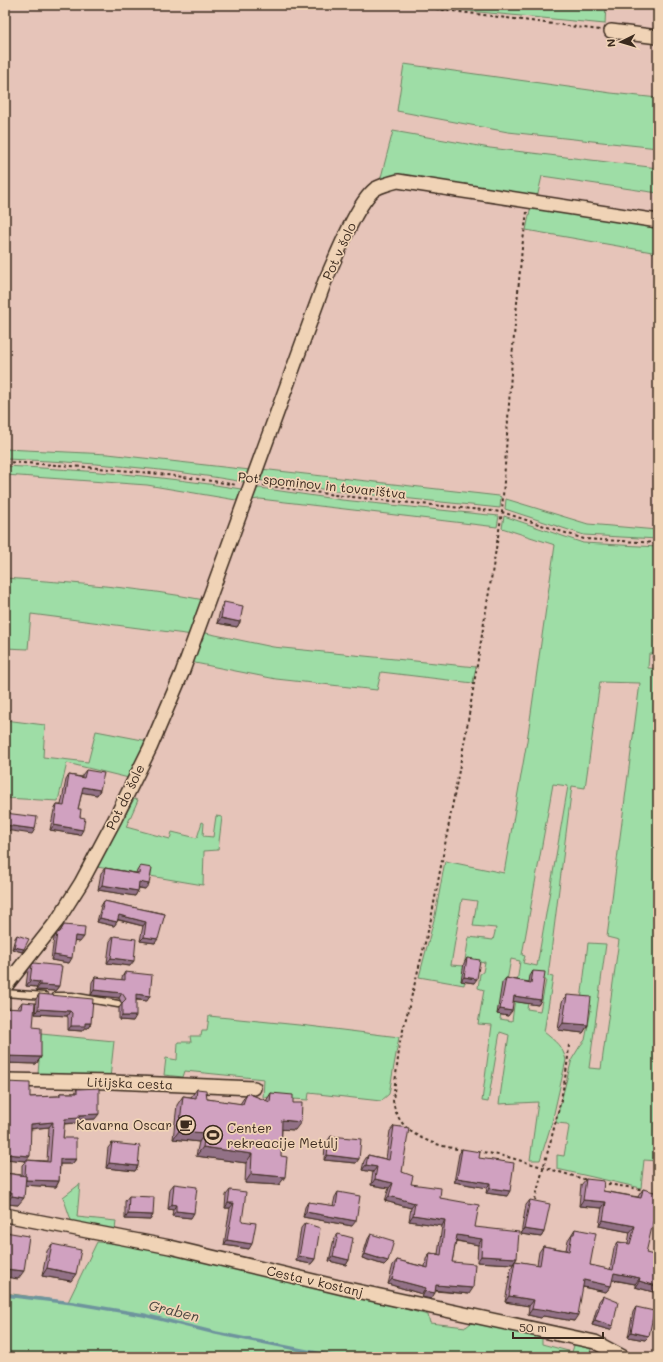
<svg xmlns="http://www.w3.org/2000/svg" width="663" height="1362" font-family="Mali,sans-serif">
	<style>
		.green { fill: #9edda6; stroke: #6c8462; fill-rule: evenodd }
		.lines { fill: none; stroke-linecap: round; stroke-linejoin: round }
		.stream { stroke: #6e949d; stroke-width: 3.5 }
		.service-casing { stroke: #3b2a1e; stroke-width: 9 }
		.minor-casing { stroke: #3b2a1e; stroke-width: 16 }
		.path { stroke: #3b2a1e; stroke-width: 2; stroke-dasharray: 3 3; stroke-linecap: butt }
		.service { stroke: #f0d3b6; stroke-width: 6 }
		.minor { stroke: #f0d3b6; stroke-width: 13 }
		.wall { fill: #b38aa5; stroke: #3b2a1e; fill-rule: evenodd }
		.shaded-wall { fill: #927186; stroke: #3b2a1e }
		.building { fill: #d0a1c0; stroke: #3b2a1e }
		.labels { text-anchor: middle; stroke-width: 3.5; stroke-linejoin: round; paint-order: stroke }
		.street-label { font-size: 13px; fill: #3b2a1e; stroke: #f0d3b6 }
		.poi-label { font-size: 13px; fill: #3b2a1e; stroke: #f0d3b6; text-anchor: end }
		.water-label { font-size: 14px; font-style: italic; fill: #48443e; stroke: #f0d3b6 }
	</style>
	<rect width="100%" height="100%" fill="#e6c4b9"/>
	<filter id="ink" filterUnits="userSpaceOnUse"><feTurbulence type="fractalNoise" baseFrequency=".025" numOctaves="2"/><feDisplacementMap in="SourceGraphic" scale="8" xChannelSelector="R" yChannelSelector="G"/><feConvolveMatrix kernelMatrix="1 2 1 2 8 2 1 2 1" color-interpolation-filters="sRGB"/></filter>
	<g filter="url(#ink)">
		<!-- green -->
		<g class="green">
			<path d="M 459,5 L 606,5 L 605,24 L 458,10 Z"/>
			<path d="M 404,64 L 611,93 L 658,98 L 658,148 L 508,132 L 397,111 Z"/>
			<path d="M 393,131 L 490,148 L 658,168 L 658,193 L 542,176 L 537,198 L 380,181 Z"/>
			<path d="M 531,206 L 658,225 L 658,253 L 526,230 Z"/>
			<path d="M 5,449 L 108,454 L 250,470 L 246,482 L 244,482 C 164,468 85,462 5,459 Z"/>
			<path d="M 5,466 C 85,470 163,476 241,489 L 243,491 L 242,501 L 147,485 L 5,475 Z"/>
			<path d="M 261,469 L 499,496 L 501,497 L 500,508 L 343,492 L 257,480 Z"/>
			<path d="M 260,488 L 342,500 L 499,516 L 497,527 L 260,499 L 250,500 L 255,489 Z"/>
			<path d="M 506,499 L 588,524 L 657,530 L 658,523 L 658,539 L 584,535 L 505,509 Z"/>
			<path d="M 504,516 L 583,543 L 658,547 L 658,654 L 649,654 L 648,668 L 658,669 L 658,1005 L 656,1019 L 658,1020 L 658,1161 L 644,1160 L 641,1188 L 557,1169 L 557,1155 L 564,1156 L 569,1127 L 567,1124 L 557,1123 L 556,1121 L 572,1059 L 580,1046 L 585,1040 L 591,1010 L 580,1009 L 588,943 L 606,944 L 589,1068 L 601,1069 L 619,940 L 607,937 L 640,683 L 600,682 L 585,788 L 572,786 L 548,976 L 553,977 L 544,1032 C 555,1041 563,1047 566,1060 L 552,1122 L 540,1160 L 530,1160 L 538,1102 L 499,1104 L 509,1035 L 500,1032 L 488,1102 L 482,1101 L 492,1025 L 478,1024 L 484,990 L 478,988 L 480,974 L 483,972 L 485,962 L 467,965 L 464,985 L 419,977 L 435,916 L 445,861 L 504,873 L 527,741 L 555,545 L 502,528 ZM 553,784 L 568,786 L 537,966 L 523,963 L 525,956 L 522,955 ZM 462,899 L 477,901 L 473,926 L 496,928 L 493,940 L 469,937 L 464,966 L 451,965 ZM 511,959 L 520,961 L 512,1021 L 500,1019 ZM 532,978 L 546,980 L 540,1011 L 527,1009 Z"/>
			<path d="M 5,578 C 71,583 139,587 204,600 L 193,635 L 31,614 L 28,649 L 5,648 Z"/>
			<path d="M 201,632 L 273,647 L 476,667 L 473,683 L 381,672 L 377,690 L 276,679 L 190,662 Z"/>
			<path d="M 5,720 L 45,725 L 43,757 L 88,762 L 96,731 L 153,742 L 137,780 L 67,763 L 58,801 L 5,798 Z"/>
			<path d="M 134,799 L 138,800 L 126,827 L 170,839 L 172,832 L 197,838 L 202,822 L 204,823 L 203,836 L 213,837 L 216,816 L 222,817 L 218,850 L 204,851 L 203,885 L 97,867 Z"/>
			<path d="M 209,1016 L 309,1026 L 399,1037 L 389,1094 L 381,1101 L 309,1093 L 308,1100 L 263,1097 L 264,1079 L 185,1071 L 183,1077 L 164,1075 L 166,1058 L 177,1060 L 178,1042 L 191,1042 L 190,1036 L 201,1036 L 202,1031 L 207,1031 Z"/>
			<path d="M 41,1034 L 114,1041 L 110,1078 L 38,1074 Z"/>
			<path d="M 80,1184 L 77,1217 L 116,1221 L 115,1230 L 72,1223 L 63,1197 Z"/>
			<path d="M 97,1242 C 130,1244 162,1252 193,1259 C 272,1274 350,1295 428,1315 L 430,1323 L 466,1327 L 471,1323 L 542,1335 L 542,1344 L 572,1352 L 575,1342 L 591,1349 L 589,1356 L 592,1357 L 5,1357 L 5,1293 L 68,1302 Z"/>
		</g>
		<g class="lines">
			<!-- stream -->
			<path class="stream" d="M 5,1295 L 73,1303 L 144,1315 L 216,1333 L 337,1357"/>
			<!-- service casing -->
			<g class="service-casing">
				<g id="service">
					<path d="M 5,993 L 45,996"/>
					<path d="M 56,996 L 72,996 L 118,1004"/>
				</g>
			</g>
			<!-- minor casing -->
			<g class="minor-casing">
				<g id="minor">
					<path d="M 611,31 L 658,37"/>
					<path d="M 5,987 L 57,921 L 81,883 L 115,819 L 150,748 L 182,673 L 325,281 C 336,258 356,204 375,189 C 382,185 390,183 398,181 L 658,221"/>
					<path d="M 5,1080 L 112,1082 L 254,1088"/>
					<path d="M 5,1215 L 170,1247 L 343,1288 L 595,1342 L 623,1357"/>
				</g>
			</g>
			<!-- path -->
			<g class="path">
				<path d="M 406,5 L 600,30"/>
				<path d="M 5,462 C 83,466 160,472 237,485"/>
				<path d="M 263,485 L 342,496 L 502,512 L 584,539 L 658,543"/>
				<path d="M 652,657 L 658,657"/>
				<path d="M 463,1150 C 433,1145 397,1135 393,1100 L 400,1042 L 431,919 L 466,733 L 502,512 L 512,358 L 522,248 L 527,212"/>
				<path d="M 478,1151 L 508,1157 L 587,1180"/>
				<path d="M 602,1183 L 645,1190"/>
				<path d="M 535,1200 C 547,1150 566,1096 569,1044"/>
			</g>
			<!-- service -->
			<use href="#service" class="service"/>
			<!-- minor -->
			<use href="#minor" class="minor"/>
		</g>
		<!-- wall -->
		<g class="wall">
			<path d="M 224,602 L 240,622 L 237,627 L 217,623 L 221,607 Z"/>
			<path d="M 86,770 L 100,790 L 97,795 L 82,792 L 78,809 L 80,817 L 80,835 L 50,830 L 54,810 L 57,805 L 61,805 L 66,780 L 69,775 L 82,777 L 82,775 Z"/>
			<path d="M 140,866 L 145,889 L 139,888 L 135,896 L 98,890 L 101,873 L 105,868 L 136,873 L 137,871 Z"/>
			<path d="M 104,901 L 165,914 L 155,943 L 140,941 L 143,926 L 118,920 L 114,926 L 97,922 L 101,906 Z"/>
			<path d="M 64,925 L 80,942 L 74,941 L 69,963 L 51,960 L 54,938 L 57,933 L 59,933 Z"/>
			<path d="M 17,935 L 22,952 L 12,949 L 15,938 Z"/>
			<path d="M 114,936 L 130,966 L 107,963 L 110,941 Z"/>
			<path d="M 467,958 L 474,983 L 461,981 L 464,963 Z"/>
			<path d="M 34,963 L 59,986 L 55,991 L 36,990 L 37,987 L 26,986 L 28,970 Z"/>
			<path d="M 533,971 L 541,1000 L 538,1005 L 513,1001 L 508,1016 L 497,1014 L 502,983 L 506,978 L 529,982 L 530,976 Z"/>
			<path d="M 125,972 L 147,1001 L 136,1000 L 133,1021 L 119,1020 L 119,1008 L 122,1004 L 119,998 L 91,995 L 92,982 L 95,977 L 122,980 L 122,977 Z"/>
			<path d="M 39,994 L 91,1023 L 88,1028 L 84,1028 L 82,1031 L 68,1030 L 68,1018 L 67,1016 L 35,1014 L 36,999 Z"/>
			<path d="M 567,995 L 588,1025 L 583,1033 L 558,1030 L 562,1002 Z"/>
			<path d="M 22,1002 L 33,1027 L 41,1057 L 36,1064 L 5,1063 L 5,1008 L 17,1009 Z"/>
			<path d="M 5,1082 L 30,1097 L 58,1096 L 60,1093 L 75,1093 L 77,1089 L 95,1119 L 78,1120 L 76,1123 L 64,1124 L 63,1138 L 76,1159 L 72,1164 L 60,1164 L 59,1181 L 56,1187 L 25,1185 L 18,1205 L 6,1204 L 7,1200 L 5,1200 L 5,1173 L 22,1175 L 22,1165 L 26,1161 L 5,1159 ZM 49,1127 L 47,1161 L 26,1160 L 31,1129 Z"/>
			<path d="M 197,1089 L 207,1099 L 240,1104 L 247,1093 L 266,1101 L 271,1093 L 293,1103 L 295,1130 L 282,1129 L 279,1185 L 245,1183 L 246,1163 L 196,1156 L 199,1142 L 173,1139 L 177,1105 L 183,1096 L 191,1097 Z"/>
			<path d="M 394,1126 L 402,1172 L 411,1184 L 440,1198 L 475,1227 L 517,1258 L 513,1264 L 477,1262 L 478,1245 L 456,1241 L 452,1262 L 469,1294 L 435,1291 L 431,1299 L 422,1297 L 422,1294 L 388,1284 L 393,1265 L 397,1260 L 425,1267 L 426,1259 L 430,1253 L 438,1254 L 442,1226 L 409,1221 L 411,1208 L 385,1201 L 389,1188 L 371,1185 L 373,1172 L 362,1170 L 364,1161 L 368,1155 L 386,1159 L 390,1131 Z"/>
			<path d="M 331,1136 L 356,1163 L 324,1160 L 325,1145 Z"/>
			<path d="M 112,1143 L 138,1166 L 135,1171 L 106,1168 L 108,1148 Z"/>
			<path d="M 462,1149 L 479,1158 L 507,1196 L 486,1193 L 487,1188 L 454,1182 L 459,1154 Z"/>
			<path d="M 586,1179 L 603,1191 L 638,1197 L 639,1195 L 643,1189 L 646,1253 L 657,1286 L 653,1292 L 635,1287 L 635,1284 L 612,1280 L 611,1286 L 606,1292 L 582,1287 L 574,1321 L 543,1316 L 541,1318 L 528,1315 L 529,1306 L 505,1302 L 511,1268 L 515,1261 L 537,1265 L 539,1252 L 543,1246 L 566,1250 L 568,1240 L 575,1229 L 590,1265 L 610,1270 L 614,1248 L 618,1242 L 628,1243 L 630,1232 L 599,1226 L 602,1208 L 579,1206 L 581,1185 Z"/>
			<path d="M 174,1184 L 191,1218 L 172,1216 L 173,1210 L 168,1209 L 170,1189 Z"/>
			<path d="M 230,1190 L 242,1221 L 249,1249 L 224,1245 L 230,1208 L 225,1208 L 226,1195 Z"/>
			<path d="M 338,1192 L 352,1226 L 303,1217 L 305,1207 L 308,1202 L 333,1206 L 335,1197 Z"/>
			<path d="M 129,1196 L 153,1215 L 150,1220 L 125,1219 L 125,1201 Z"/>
			<path d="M 530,1200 L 544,1232 L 541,1237 L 521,1234 L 526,1205 Z"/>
			<path d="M 305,1223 L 315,1259 L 311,1264 L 296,1261 L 301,1228 Z"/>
			<path d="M 338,1234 L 349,1260 L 346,1265 L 329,1261 L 334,1239 Z"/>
			<path d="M 371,1234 L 384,1265 L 362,1258 L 368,1239 Z"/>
			<path d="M 52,1244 L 71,1281 L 42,1276 L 47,1251 Z"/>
			<path d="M 603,1296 L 610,1330 L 592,1325 L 599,1301 Z"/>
			<path d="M 636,1307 L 645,1340 L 628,1337 L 633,1312 Z"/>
		</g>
		<!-- shaded-wall -->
		<g class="shaded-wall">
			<path d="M 221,618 L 240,622 L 237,627 L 217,623 Z"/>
			<path d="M 83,787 L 100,790 L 97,795 L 79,792 Z"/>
			<path d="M 5,825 L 35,829 L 32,834 L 5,830 Z"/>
			<path d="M 54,825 L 83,830 L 80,835 L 50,830 Z"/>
			<path d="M 139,882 L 149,884 L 145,889 L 136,887 Z"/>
			<path d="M 102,885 L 138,891 L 135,896 L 98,890 Z"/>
			<path d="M 119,915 L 146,922 L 143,926 L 116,919 Z"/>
			<path d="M 100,918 L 117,922 L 114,926 L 97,922 Z"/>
			<path d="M 75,936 L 84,937 L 80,942 L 72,941 Z"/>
			<path d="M 144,937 L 158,939 L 155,943 L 140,941 Z"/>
			<path d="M 14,947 L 24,949 L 22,952 L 12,949 Z"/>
			<path d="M 54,955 L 72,958 L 69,963 L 51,960 Z"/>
			<path d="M 111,958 L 134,961 L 130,966 L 107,963 Z"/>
			<path d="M 464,977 L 477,979 L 474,983 L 461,981 Z"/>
			<path d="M 30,981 L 40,982 L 37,987 L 26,986 Z"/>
			<path d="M 40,985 L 59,986 L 55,991 L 36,990 Z"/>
			<path d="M 94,990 L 122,993 L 119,998 L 91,995 Z"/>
			<path d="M 136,994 L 150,996 L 147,1001 L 133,999 Z"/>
			<path d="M 514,996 L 541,1000 L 538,1005 L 511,1001 Z"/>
			<path d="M 38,1009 L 70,1011 L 67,1016 L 35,1014 Z"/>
			<path d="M 500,1009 L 512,1011 L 508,1016 L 497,1014 Z"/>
			<path d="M 122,1016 L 136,1016 L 133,1021 L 119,1020 Z"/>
			<path d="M 85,1023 L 91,1023 L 88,1028 L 84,1028 L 82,1031 L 68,1030 L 71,1026 Z"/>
			<path d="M 563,1023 L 588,1025 L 583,1033 L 558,1030 Z"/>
			<path d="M 5,1056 L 41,1057 L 36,1064 L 5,1063 Z"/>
			<path d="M 99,1114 L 95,1119 L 78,1120 L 76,1123 L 61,1124 L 65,1119 L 79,1115 Z"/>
			<path d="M 282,1120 L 301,1122 L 295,1130 L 276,1129 Z"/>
			<path d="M 53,1122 L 49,1127 L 28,1129 L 31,1124 Z"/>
			<path d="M 179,1131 L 205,1133 L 199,1142 L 173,1139 Z"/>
			<path d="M 203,1147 L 252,1154 L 246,1163 L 196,1156 Z"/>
			<path d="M 5,1154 L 30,1156 L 26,1161 L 5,1159 Z"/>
			<path d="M 327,1155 L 359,1159 L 356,1163 L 324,1160 Z"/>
			<path d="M 60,1159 L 76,1159 L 72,1164 L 57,1164 Z"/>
			<path d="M 109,1163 L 138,1166 L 135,1171 L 106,1168 Z"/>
			<path d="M 366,1165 L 377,1167 L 373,1172 L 362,1170 Z"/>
			<path d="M 251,1174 L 285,1177 L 279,1185 L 245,1183 Z"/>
			<path d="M 457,1178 L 490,1183 L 487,1188 L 454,1182 Z"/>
			<path d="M 375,1179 L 393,1183 L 389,1188 L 371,1185 Z"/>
			<path d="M 25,1180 L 59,1181 L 56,1187 L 22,1185 Z"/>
			<path d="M 490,1188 L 510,1191 L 507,1196 L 486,1193 Z"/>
			<path d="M 5,1192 L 12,1192 L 7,1200 L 5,1200 Z"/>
			<path d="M 12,1196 L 24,1198 L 18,1205 L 6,1204 Z"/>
			<path d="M 389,1196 L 415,1203 L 411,1208 L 385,1201 Z"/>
			<path d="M 583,1200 L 606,1202 L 602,1208 L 579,1206 Z"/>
			<path d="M 228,1203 L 234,1203 L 230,1208 L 225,1208 Z"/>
			<path d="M 172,1204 L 176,1205 L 173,1210 L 168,1209 Z"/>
			<path d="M 176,1211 L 194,1213 L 191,1218 L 172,1216 Z"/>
			<path d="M 306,1212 L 356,1221 L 352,1226 L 303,1217 Z"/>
			<path d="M 128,1214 L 153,1215 L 150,1220 L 125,1219 Z"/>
			<path d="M 413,1215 L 445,1220 L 442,1226 L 409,1221 Z"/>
			<path d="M 603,1220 L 635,1226 L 630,1232 L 599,1226 Z"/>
			<path d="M 524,1229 L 544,1232 L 541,1237 L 521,1234 Z"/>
			<path d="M 457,1235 L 482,1239 L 478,1245 L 453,1240 Z"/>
			<path d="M 227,1240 L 252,1244 L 249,1249 L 224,1245 Z"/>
			<path d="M 365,1254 L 388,1261 L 384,1265 L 362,1258 Z"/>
			<path d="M 299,1256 L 315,1259 L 311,1264 L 296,1261 Z"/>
			<path d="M 333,1256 L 349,1260 L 346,1265 L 329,1261 Z"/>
			<path d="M 481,1256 L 517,1258 L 513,1264 L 477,1262 Z"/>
			<path d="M 47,1268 L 76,1274 L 71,1281 L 42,1276 Z"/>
			<path d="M 5,1269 L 24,1271 L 18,1279 L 5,1277 Z"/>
			<path d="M 614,1273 L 640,1278 L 635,1284 L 609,1279 Z"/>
			<path d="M 392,1279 L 426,1288 L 422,1294 L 388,1284 Z"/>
			<path d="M 584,1280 L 611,1286 L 606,1292 L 579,1286 Z"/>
			<path d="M 639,1281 L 657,1286 L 653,1292 L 635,1287 Z"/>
			<path d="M 436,1285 L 473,1288 L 469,1294 L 432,1290 Z"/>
			<path d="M 425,1291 L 435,1293 L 431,1299 L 422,1297 Z"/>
			<path d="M 509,1296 L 534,1300 L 529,1306 L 505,1302 Z"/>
			<path d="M 532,1309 L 546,1309 L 578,1315 L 574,1321 L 543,1316 L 541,1318 L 528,1315 Z"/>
			<path d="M 595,1320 L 613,1326 L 610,1330 L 592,1325 Z"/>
			<path d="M 631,1332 L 649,1336 L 645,1340 L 628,1337 Z"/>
		</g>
		<!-- building -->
		<g class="building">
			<path d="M 224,602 L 243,606 L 240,622 L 221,618 Z"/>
			<path d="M 86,770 L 104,773 L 100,790 L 83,787 L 78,809 L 81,809 L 80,817 L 85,818 L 83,830 L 54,825 L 57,805 L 64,806 L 69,775 L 84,778 Z"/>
			<path d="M 5,813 L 37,817 L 35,829 L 5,825 Z"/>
			<path d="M 140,866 L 152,868 L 149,884 L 139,882 L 138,891 L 102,885 L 105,868 L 139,874 Z"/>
			<path d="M 104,901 L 165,914 L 158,939 L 144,937 L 146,922 L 119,915 L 117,922 L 100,918 Z"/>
			<path d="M 64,925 L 85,927 L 84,937 L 75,936 L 72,958 L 54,955 L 57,933 L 60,932 Z"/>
			<path d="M 17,935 L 29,939 L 24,949 L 14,947 Z"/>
			<path d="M 114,936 L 136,939 L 134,961 L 111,958 Z"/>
			<path d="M 467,958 L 480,960 L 477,979 L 464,977 Z"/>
			<path d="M 34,963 L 62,966 L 59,986 L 40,985 L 40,982 L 30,981 L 32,965 Z"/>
			<path d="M 533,971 L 545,972 L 541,1000 L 514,996 L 512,1011 L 500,1009 L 506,978 L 531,983 Z"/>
			<path d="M 125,972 L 152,975 L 150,996 L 136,994 L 136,1016 L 122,1016 L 122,1003 L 126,999 L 122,993 L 94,990 L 95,977 L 125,980 Z"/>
			<path d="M 39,994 L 93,999 L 91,1023 L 85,1023 L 85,1026 L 71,1026 L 72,1013 L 70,1011 L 38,1009 Z"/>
			<path d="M 567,995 L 591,997 L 588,1025 L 563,1023 Z"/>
			<path d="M 22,1002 L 35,1003 L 33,1027 L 41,1028 L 41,1057 L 5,1056 L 5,1008 L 21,1009 Z"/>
			<path d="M 5,1082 L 30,1083 L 30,1097 L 60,1096 L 60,1093 L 77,1093 L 77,1089 L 99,1088 L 99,1114 L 79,1115 L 79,1118 L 65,1119 L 63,1138 L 76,1138 L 76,1159 L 60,1159 L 59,1181 L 26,1180 L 26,1176 L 25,1176 L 26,1160 L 50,1162 L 53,1122 L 31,1124 L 30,1156 L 5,1154 Z"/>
			<path d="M 197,1089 L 206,1090 L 207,1099 L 243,1104 L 247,1093 L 270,1102 L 271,1093 L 293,1095 L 293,1103 L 302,1103 L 301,1122 L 282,1120 L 281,1156 L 287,1157 L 285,1177 L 251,1174 L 252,1154 L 203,1147 L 205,1133 L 179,1131 L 183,1096 L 196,1098 Z"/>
			<path d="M 394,1126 L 409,1128 L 402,1172 L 413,1176 L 411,1184 L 441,1188 L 440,1198 L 479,1205 L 475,1227 L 519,1232 L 517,1258 L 481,1256 L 482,1239 L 457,1235 L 452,1262 L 475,1264 L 473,1288 L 436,1285 L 435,1293 L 425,1291 L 426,1288 L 392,1279 L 397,1260 L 428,1268 L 430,1253 L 441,1255 L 445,1220 L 413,1215 L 415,1203 L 389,1196 L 393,1183 L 375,1179 L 377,1167 L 366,1165 L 368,1155 L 389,1160 Z"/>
			<path d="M 331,1136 L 361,1139 L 359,1159 L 327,1155 L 329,1140 L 331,1140 Z"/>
			<path d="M 112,1143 L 140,1146 L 138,1166 L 109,1163 Z"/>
			<path d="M 462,1149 L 480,1152 L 479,1158 L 514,1163 L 510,1191 L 490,1188 L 490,1183 L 457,1178 Z"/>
			<path d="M 5,1173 L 26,1176 L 24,1198 L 12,1196 L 12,1192 L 5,1192 Z"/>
			<path d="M 586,1179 L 604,1181 L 603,1191 L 641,1198 L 643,1189 L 658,1193 L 658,1201 L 646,1253 L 658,1256 L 658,1281 L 657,1286 L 639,1281 L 640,1278 L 614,1273 L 611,1286 L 584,1280 L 578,1315 L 546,1309 L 546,1311 L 532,1309 L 534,1300 L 509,1296 L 515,1261 L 540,1265 L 543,1246 L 569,1251 L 572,1234 L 574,1234 L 575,1229 L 596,1233 L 590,1265 L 613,1270 L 618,1242 L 630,1244 L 635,1226 L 603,1220 L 606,1202 L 583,1200 Z"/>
			<path d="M 174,1184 L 197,1187 L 194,1213 L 176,1211 L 176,1205 L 172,1204 Z"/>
			<path d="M 230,1190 L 246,1192 L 242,1221 L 256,1223 L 252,1244 L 227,1240 L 234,1203 L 228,1203 Z"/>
			<path d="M 338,1192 L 360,1196 L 356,1221 L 306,1212 L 308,1202 L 336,1206 Z"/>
			<path d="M 129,1196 L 154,1197 L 153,1215 L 128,1214 Z"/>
			<path d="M 530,1200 L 550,1204 L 544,1232 L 524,1229 Z"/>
			<path d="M 305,1223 L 320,1228 L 315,1259 L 299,1256 Z"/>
			<path d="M 5,1232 L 29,1236 L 24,1271 L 5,1269 Z"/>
			<path d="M 338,1234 L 353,1238 L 349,1260 L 333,1256 Z"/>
			<path d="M 371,1234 L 394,1241 L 388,1261 L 365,1254 Z"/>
			<path d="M 52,1244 L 81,1250 L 76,1274 L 47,1268 Z"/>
			<path d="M 603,1296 L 618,1302 L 613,1326 L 595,1320 Z"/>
			<path d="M 636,1307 L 654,1311 L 649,1336 L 631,1332 Z"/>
		</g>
	</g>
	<!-- icons -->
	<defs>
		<g id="cafe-ring" transform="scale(1)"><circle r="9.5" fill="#f0d3b6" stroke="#3b2a1e" stroke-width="1.5"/><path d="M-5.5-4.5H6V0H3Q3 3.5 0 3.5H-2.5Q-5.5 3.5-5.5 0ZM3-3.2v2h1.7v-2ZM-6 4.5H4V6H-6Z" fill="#3b2a1e"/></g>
		<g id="stadium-ring" transform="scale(1)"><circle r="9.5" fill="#f0d3b6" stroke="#3b2a1e" stroke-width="1.5"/><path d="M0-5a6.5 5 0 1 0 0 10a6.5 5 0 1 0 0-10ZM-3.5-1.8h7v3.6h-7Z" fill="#3b2a1e"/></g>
	</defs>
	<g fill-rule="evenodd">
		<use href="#cafe-ring" x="186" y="1125"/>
		<use href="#stadium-ring" x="213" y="1135"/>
	</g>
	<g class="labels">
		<!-- street labels -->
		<g class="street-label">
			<text transform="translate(339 251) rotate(-65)" y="5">Pot v šolo</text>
			<text transform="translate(322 485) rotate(6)" y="5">Pot spominov in tovarištva</text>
			<text transform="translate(125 797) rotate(-64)" y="5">Pot do šole</text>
			<text transform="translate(130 1083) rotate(2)" y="5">Litijska cesta</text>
			<text transform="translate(315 1281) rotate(13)" y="5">Cesta v kostanj</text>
		</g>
		<!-- poi labels -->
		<g class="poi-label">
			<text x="172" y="1130">Kavarna Oscar</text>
			<text x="227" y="1133" text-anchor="start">Center<tspan x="227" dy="15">rekreacije Metulj</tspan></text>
		</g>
		<!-- water labels -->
		<g class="water-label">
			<text transform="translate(174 1311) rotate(14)" y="5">Graben</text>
		</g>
	</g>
	<!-- margin -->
	<rect width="663" height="1362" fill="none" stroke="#f0d3b6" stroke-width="20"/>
	<rect x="10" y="10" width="643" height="1342" fill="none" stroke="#3b2a1e" stroke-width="1.5" filter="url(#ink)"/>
	<!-- north arrow -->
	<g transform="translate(621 42) rotate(265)" stroke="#f0d3b6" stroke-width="3" paint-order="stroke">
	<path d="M0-3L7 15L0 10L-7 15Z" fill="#3b2a1e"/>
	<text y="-6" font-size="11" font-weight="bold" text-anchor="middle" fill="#3b2a1e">N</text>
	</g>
	<!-- scale -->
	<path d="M513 1332v6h90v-6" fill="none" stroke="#3b2a1e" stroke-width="2"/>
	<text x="519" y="1332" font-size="12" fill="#3b2a1e" stroke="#f0d3b6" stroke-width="3" paint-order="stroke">50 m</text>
</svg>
